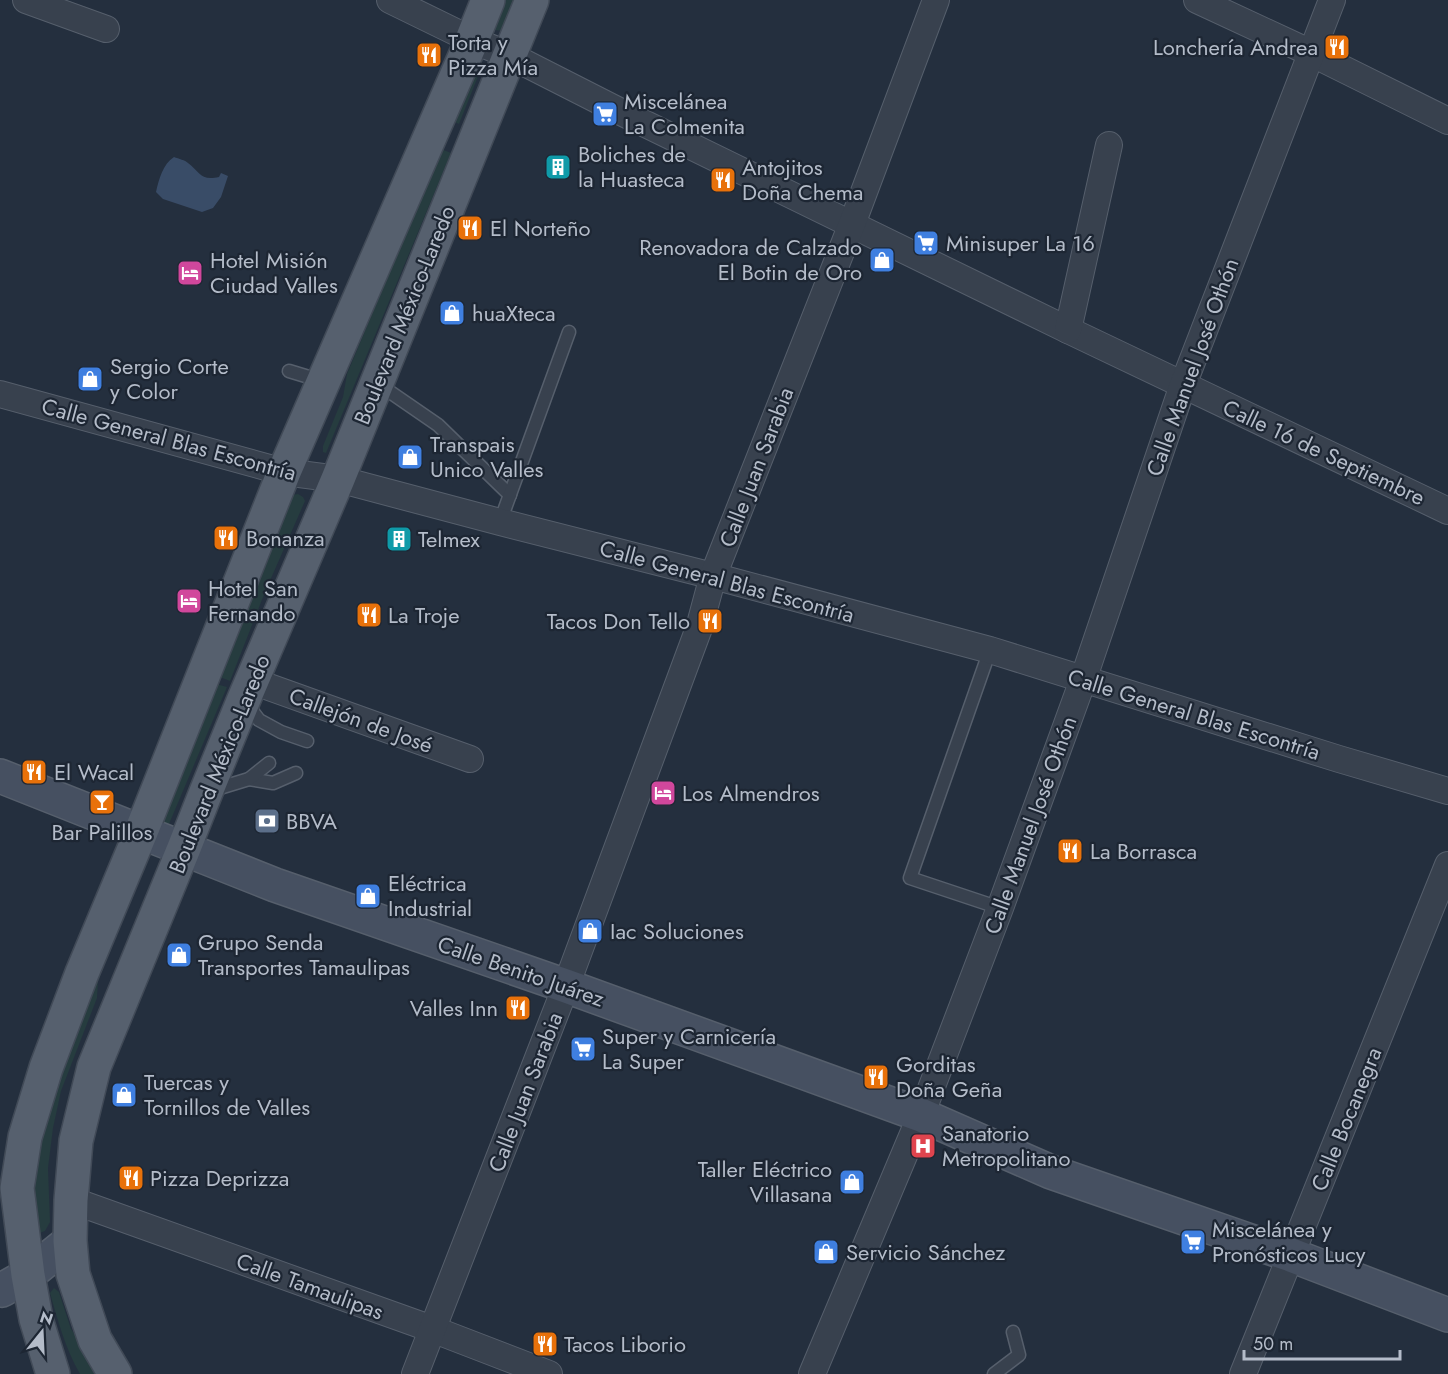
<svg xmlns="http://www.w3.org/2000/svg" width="1448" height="1374" font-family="Jost,sans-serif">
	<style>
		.green { fill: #263c3f }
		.water { fill: #394c67 }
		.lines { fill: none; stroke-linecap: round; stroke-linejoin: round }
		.lane-casing { stroke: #565f6c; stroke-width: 15 }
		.street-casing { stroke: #565f6c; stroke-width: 28 }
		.secondary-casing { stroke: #565f6c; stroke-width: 36 }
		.primary-casing { stroke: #414a57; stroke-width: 36 }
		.lane { stroke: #38414e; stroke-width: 12 }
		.street { stroke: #38414e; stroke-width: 26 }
		.secondary { stroke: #465061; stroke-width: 33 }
		.primary { stroke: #56606e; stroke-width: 33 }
		.labels { text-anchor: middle; stroke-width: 4.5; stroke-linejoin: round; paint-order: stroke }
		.poi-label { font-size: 22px; fill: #b4bcc9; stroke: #1d2633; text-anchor: start }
		.street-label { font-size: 22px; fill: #b4bcc9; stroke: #1d2633 }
	</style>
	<rect width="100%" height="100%" fill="#242f3e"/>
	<!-- green -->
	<g class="green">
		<path d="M 505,0 L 516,0 L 503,31 L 495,30 L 495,23 Z"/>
		<path d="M 480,60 L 483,64 L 459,124 L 455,122 Z"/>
		<path d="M 441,149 L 451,153 L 326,453 L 323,452 L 323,446 L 343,397 L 347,374 Z"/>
		<path d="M 298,494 L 303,497 L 305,501 L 265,592 L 230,681 L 220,677 L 293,495 Z"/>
		<path d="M 216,684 L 227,687 L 169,824 L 161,822 Z"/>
		<path d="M 142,863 L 145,866 L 98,981 L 97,998 L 61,1091 L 53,1128 L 48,1168 L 50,1222 L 45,1231 L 34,1235 L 35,1159 L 51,1089 Z"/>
		<path d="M 54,1288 L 59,1292 L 71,1329 L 78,1339 L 95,1374 L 80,1374 C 65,1348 58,1321 50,1293 Z"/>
	</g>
	<!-- water -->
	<path class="water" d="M 174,157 C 179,159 185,160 188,163 C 200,172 200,181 219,177 L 221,173 L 228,176 L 221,197 L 213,208 L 202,212 L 163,199 L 156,192 C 159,179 163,164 174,157 Z"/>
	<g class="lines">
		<!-- lane casing -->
		<g class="lane-casing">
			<g id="lane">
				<path d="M 289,371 L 322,381"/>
				<path d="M 377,383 L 438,425 L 510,495"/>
				<path d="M 500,522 L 569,332"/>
				<path d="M 990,650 L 910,878 L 1000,908"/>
				<path d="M 246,703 L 259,720 L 281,732 L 307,741"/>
				<path d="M 249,779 L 273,783 L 296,773"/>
				<path d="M 213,790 L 249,779 L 269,763"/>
				<path d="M 994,1374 L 1019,1355 L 1013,1332"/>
			</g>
		</g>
		<!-- street casing -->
		<g class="street-casing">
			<g id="street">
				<path d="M 26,0 L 106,29"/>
				<path d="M 390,0 L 472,40 L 509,55 L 625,114 L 1068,330 L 1448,511"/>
				<path d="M 1197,0 L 1311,53 L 1448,121"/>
				<path d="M 1068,330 L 1109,145"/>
				<path d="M 0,394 L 284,472 L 338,479 L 500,522 L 713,576 L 990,650 L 1339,759 L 1448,791"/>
				<path d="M 252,681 L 470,759"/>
				<path d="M 71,1200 L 432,1329 L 549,1374"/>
				<path d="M 415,1374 L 566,986 L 699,628 L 713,576 L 852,224 L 936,0"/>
				<path d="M 812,1374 L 921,1115 L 1000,908 L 1083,680 L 1183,385 L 1332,0"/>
				<path d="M 1243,1374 L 1448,865"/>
			</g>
		</g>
		<!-- secondary casing -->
		<g class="secondary-casing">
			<g id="secondary">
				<path d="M 0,776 L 275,885 L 566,986 L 921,1115 L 1051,1172 L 1291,1255 L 1448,1315"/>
				<path d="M 0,1289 L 2,1290 L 28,1275 L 70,1241"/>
			</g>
		</g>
		<!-- primary casing -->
		<g class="primary-casing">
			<g id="primary">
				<path d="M 53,1374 L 36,1319 L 28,1275 L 17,1188 L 25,1137 L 46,1068 L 82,973 L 141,832 L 284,472 L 472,40 L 488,0"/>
				<path d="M 115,1374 L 95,1340 L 73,1274 L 70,1241 L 71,1200 L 76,1141 L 94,1067 L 184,848 L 206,792 L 244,699 L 338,479 L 532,0"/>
			</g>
		</g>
		<!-- lane -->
		<use href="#lane" class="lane"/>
		<!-- street -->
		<use href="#street" class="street"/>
		<!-- secondary -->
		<use href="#secondary" class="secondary"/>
		<!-- primary -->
		<use href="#primary" class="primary"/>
	</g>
	<!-- icons -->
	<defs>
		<g id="restaurant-square" transform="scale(1.35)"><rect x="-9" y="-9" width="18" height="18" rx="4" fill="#e8710a" stroke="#1d2633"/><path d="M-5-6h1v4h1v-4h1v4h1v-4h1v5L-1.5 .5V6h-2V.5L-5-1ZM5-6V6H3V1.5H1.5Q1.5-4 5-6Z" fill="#fff"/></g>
		<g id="supermarket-square" transform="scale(1.35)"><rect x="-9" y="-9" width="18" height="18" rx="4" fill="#3f7fe0" stroke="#1d2633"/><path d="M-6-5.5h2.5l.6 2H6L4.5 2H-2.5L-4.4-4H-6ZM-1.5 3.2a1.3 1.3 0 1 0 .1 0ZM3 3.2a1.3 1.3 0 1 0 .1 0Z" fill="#fff"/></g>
		<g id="building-square" transform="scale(1.35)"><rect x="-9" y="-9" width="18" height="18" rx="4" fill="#0f9aa8" stroke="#1d2633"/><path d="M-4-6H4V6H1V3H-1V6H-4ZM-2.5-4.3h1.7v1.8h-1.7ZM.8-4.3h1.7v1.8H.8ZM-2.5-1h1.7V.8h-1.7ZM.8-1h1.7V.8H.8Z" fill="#fff"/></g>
		<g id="shop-square" transform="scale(1.35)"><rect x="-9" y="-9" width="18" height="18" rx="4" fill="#3f7fe0" stroke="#1d2633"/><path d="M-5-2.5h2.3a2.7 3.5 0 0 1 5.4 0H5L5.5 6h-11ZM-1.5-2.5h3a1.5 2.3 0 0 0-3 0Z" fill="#fff"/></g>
		<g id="hotel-square" transform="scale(1.35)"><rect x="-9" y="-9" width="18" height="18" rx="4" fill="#d1479c" stroke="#1d2633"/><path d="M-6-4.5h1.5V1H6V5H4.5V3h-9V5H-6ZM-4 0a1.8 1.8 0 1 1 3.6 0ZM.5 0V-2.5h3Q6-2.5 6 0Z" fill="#fff"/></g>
		<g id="bar-square" transform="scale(1.35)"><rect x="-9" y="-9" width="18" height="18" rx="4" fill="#e8710a" stroke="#1d2633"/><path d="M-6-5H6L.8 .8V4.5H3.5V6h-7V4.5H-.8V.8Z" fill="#fff"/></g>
		<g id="bank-square" transform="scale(1.35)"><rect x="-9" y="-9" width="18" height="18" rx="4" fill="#5c6f8a" stroke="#1d2633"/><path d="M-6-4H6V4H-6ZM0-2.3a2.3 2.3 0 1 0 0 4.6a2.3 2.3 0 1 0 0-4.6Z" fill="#fff"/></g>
		<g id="hospital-square" transform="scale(1.35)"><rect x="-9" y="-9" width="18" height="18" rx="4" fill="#e0444e" stroke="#1d2633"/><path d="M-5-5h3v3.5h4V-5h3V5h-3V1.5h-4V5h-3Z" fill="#fff"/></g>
	</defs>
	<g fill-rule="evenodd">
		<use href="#restaurant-square" x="1337" y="47"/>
		<use href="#restaurant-square" x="429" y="55"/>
		<use href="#supermarket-square" x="605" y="114"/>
		<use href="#building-square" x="558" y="167"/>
		<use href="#restaurant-square" x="723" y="180"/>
		<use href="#restaurant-square" x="470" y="228"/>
		<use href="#supermarket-square" x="926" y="243"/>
		<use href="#shop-square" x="882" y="260"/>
		<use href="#hotel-square" x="190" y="273"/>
		<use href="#shop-square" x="452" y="313"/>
		<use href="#shop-square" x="90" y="379"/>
		<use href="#shop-square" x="410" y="457"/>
		<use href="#restaurant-square" x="226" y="538"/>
		<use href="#building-square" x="399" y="539"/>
		<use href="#hotel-square" x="189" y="601"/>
		<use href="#restaurant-square" x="369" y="615"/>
		<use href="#restaurant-square" x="710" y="621"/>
		<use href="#restaurant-square" x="34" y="772"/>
		<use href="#hotel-square" x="663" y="793"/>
		<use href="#bar-square" x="102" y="802"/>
		<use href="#bank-square" x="267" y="821"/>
		<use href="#restaurant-square" x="1070" y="851"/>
		<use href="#shop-square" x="368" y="896"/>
		<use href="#shop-square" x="590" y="931"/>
		<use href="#shop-square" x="179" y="955"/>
		<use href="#restaurant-square" x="518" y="1008"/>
		<use href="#supermarket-square" x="583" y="1049"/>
		<use href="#restaurant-square" x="876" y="1077"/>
		<use href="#shop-square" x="124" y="1095"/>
		<use href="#hospital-square" x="923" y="1146"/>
		<use href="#restaurant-square" x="131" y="1178"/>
		<use href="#shop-square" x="852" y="1182"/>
		<use href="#supermarket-square" x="1193" y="1242"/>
		<use href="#shop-square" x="826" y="1252"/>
		<use href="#restaurant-square" x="545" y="1344"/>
	</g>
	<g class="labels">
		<!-- poi labels -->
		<g class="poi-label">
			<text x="448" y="50">Torta y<tspan x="448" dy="25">Pizza Mía</tspan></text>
			<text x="1318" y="55" text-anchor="end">Lonchería Andrea</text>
			<text x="624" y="109">Miscelánea<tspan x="624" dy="25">La Colmenita</tspan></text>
			<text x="578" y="162">Boliches de<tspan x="578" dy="25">la Huasteca</tspan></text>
			<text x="742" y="175">Antojitos<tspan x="742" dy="25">Doña Chema</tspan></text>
			<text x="490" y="236">El Norteño</text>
			<text x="946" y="251">Minisuper La 16</text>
			<text x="862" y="255" text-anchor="end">Renovadora de Calzado<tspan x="862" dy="25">El Botin de Oro</tspan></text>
			<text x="210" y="268">Hotel Misión<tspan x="210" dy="25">Ciudad Valles</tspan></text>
			<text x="472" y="321">huaXteca</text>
			<text x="110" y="374">Sergio Corte<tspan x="110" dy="25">y Color</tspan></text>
			<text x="430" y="452">Transpais<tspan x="430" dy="25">Unico Valles</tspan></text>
			<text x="246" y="546">Bonanza</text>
			<text x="418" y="547">Telmex</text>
			<text x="208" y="596">Hotel San<tspan x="208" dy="25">Fernando</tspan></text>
			<text x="388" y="623">La Troje</text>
			<text x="690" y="629" text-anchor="end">Tacos Don Tello</text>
			<text x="54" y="780">El Wacal</text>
			<text x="682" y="801">Los Almendros</text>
			<text x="286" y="829">BBVA</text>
			<text x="102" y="840" text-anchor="middle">Bar Palillos</text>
			<text x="1090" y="859">La Borrasca</text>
			<text x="388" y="891">Eléctrica<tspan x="388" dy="25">Industrial</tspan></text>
			<text x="610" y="939">Iac Soluciones</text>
			<text x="198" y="950">Grupo Senda<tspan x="198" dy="25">Transportes Tamaulipas</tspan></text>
			<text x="498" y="1016" text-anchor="end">Valles Inn</text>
			<text x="602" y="1044">Super y Carnicería<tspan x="602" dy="25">La Super</tspan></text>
			<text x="896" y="1072">Gorditas<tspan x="896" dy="25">Doña Geña</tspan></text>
			<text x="144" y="1090">Tuercas y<tspan x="144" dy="25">Tornillos de Valles</tspan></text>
			<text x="942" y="1141">Sanatorio<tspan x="942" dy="25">Metropolitano</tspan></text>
			<text x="832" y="1177" text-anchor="end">Taller Eléctrico<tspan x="832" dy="25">Villasana</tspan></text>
			<text x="150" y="1186">Pizza Deprizza</text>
			<text x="1212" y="1237">Miscelánea y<tspan x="1212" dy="25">Pronósticos Lucy</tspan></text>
			<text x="846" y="1260">Servicio Sánchez</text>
			<text x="564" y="1352">Tacos Liborio</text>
		</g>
		<!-- street labels -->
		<g class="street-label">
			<text transform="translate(404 315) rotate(-68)" y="8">Boulevard México-Laredo</text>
			<text transform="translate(1192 367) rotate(-70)" y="8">Calle Manuel José Othón</text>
			<text transform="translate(169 439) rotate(15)" y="8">Calle General Blas Escontría</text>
			<text transform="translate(1324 452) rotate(25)" y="8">Calle 16 de Septiembre</text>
			<text transform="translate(756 467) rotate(-69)" y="8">Calle Juan Sarabia</text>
			<text transform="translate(727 581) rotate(15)" y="8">Calle General Blas Escontría</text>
			<text transform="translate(1194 714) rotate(17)" y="8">Calle General Blas Escontría</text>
			<text transform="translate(361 720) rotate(20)" y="8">Callejón de José</text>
			<text transform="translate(219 764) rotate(-68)" y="8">Boulevard México-Laredo</text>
			<text transform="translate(1030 825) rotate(-70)" y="8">Calle Manuel José Othón</text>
			<text transform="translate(521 971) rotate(19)" y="8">Calle Benito Juárez</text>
			<text transform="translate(525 1092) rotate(-69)" y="8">Calle Juan Sarabia</text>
			<text transform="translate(1346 1119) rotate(-68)" y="8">Calle Bocanegra</text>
			<text transform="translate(310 1286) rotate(20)" y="8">Calle Tamaulipas</text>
		</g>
	</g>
	<!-- north arrow -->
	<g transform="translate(42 1332) rotate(18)" stroke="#1d2633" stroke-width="4.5" paint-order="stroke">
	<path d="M0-4.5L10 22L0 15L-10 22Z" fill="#b4bcc9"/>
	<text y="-9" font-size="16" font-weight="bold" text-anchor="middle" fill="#b4bcc9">N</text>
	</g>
	<!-- scale -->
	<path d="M1244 1350v9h156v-9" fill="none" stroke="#b4bcc9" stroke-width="3"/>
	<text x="1253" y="1350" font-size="18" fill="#b4bcc9" stroke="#1d2633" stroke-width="4.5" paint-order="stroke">50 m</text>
</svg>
